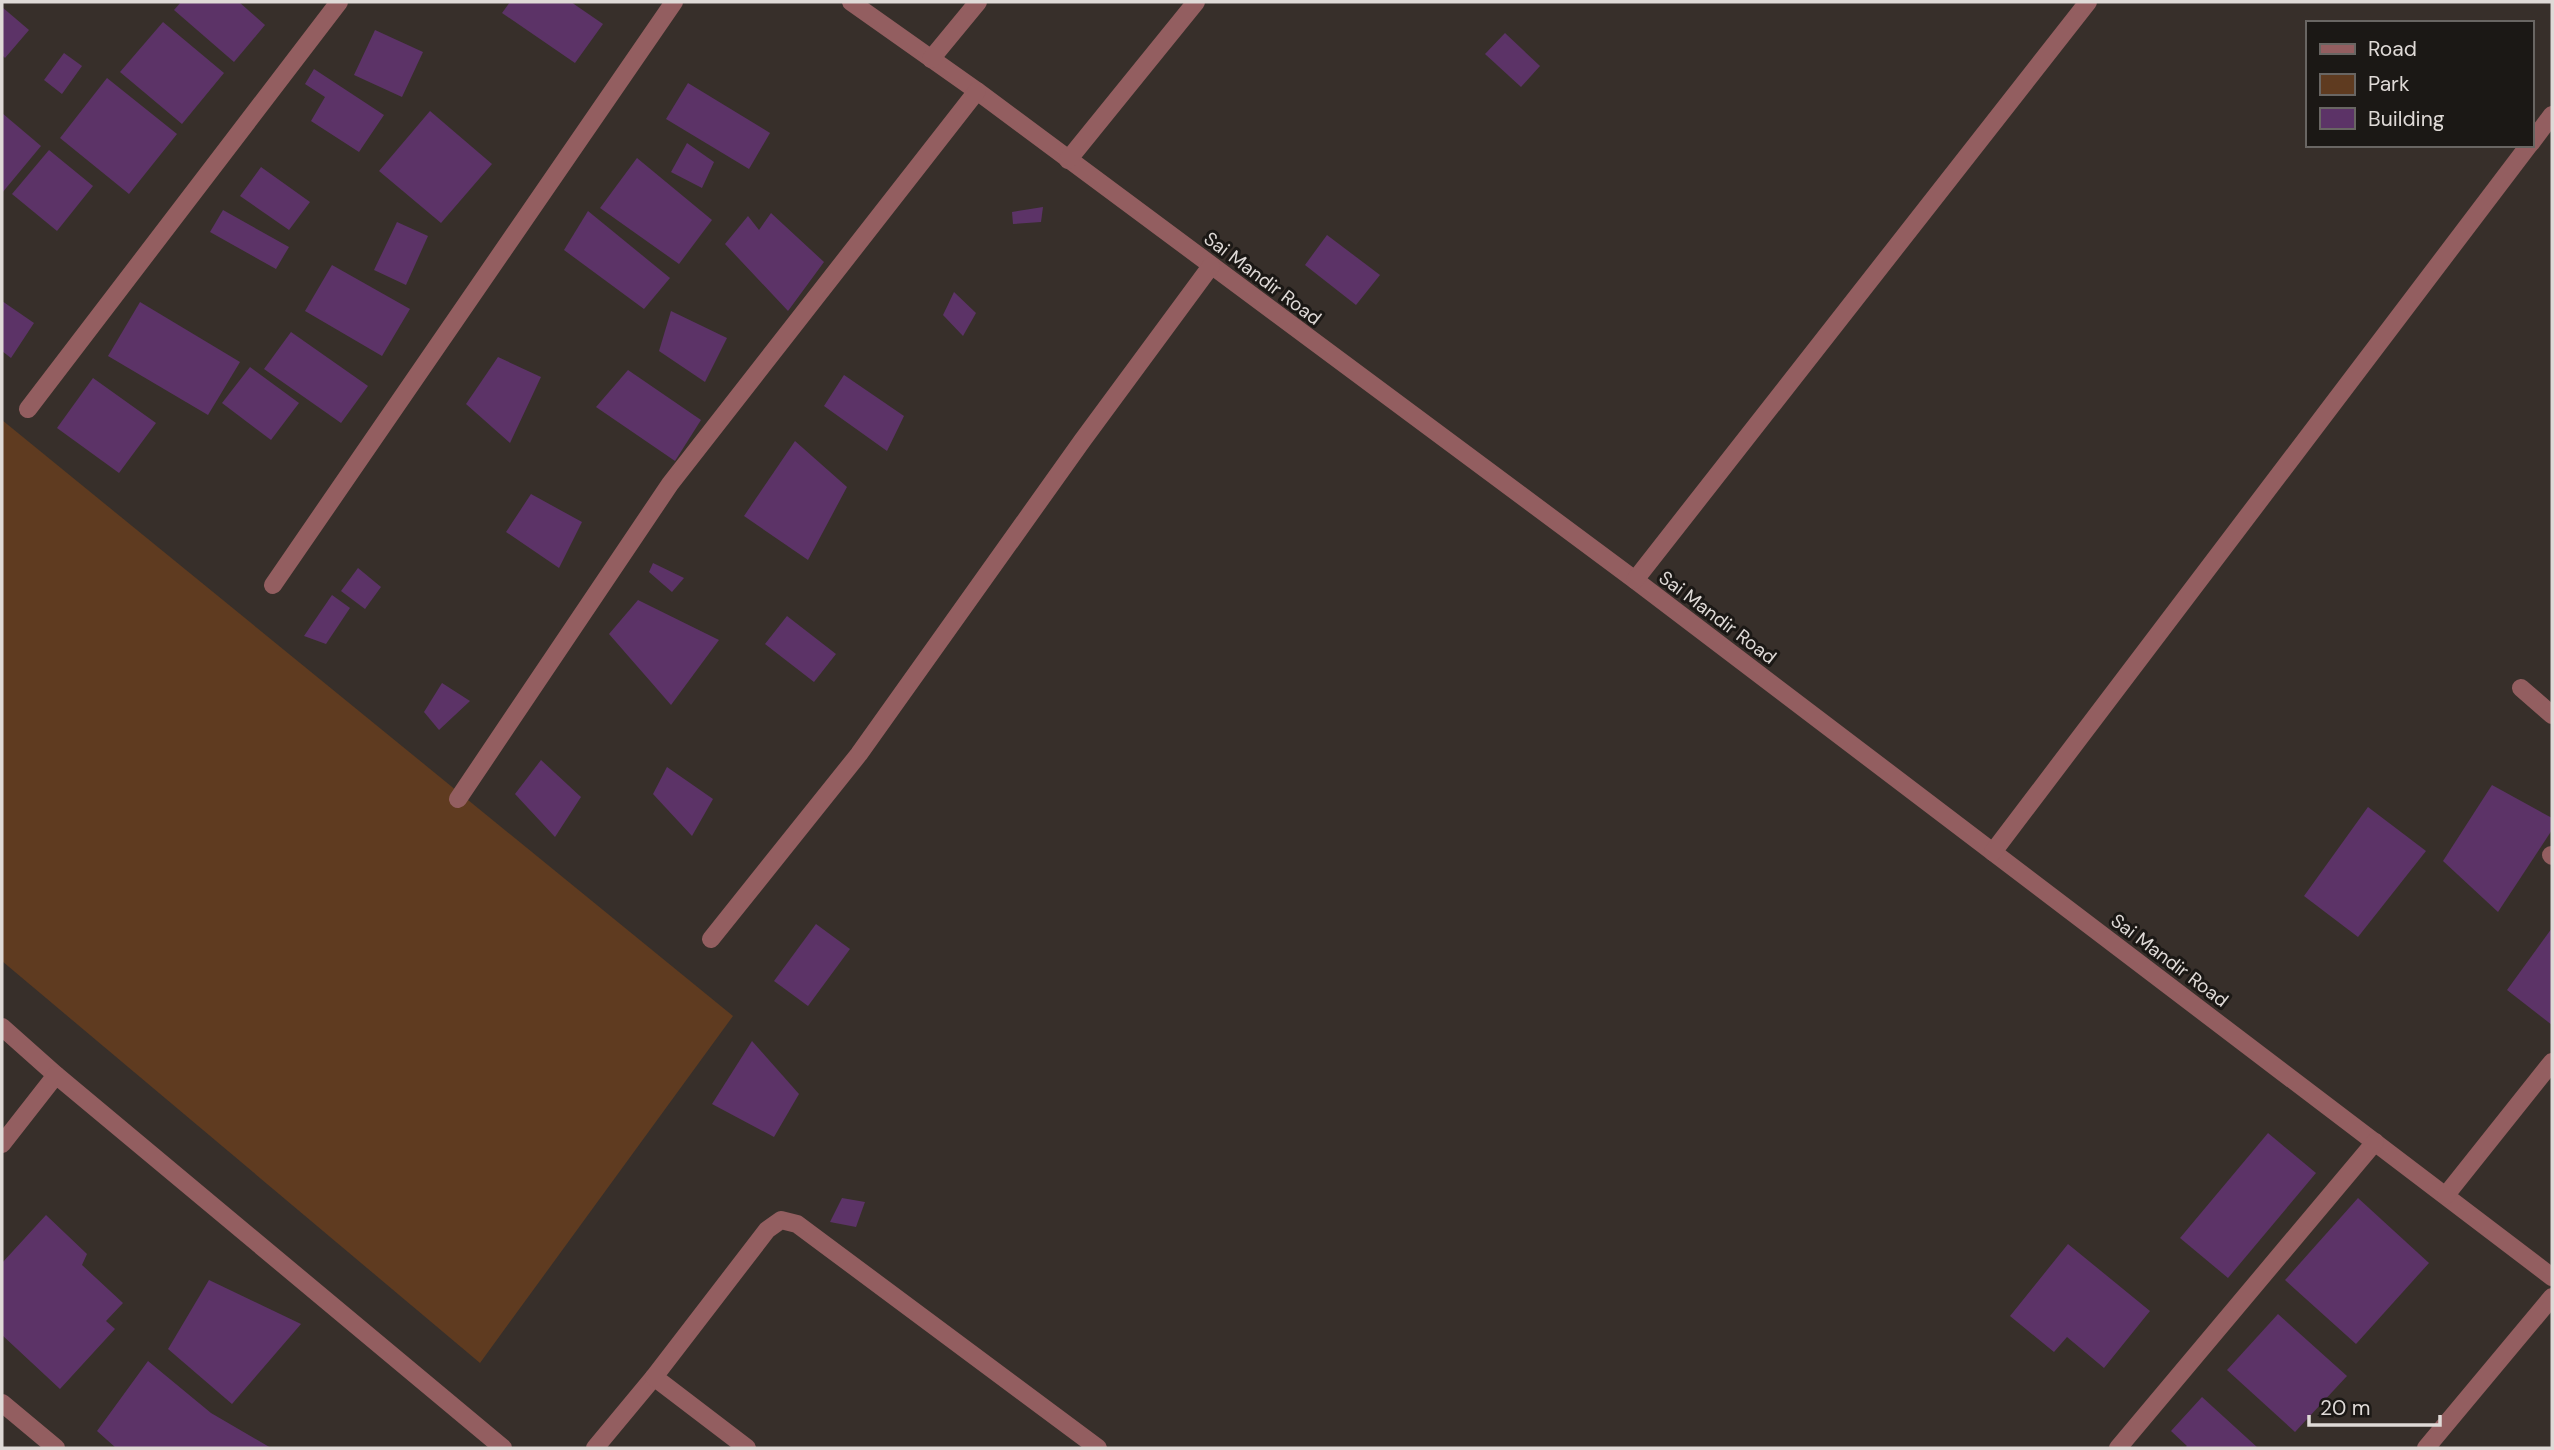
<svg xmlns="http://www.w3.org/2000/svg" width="2554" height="1450" font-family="'DM Sans',sans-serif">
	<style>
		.green { fill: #5f3b20 }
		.building { fill: #5c3367 }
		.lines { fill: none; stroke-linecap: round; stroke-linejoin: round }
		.minor { stroke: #935e60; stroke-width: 18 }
		.labels { text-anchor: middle; stroke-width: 6; stroke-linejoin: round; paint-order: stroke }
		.street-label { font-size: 19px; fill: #dfdad7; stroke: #1b1815 }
	</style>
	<rect width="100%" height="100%" fill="#372f2a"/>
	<!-- green -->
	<path class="green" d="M 2,420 L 733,1016 L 480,1363 L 2,961 Z"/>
	<!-- building -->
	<g class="building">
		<path d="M 181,2 L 239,2 L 265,25 L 234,62 L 174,10 Z"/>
		<path d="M 510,2 L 571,2 L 603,24 L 575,63 L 502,13 Z"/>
		<path d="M 2,7 L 29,30 L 5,58 L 2,55 Z"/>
		<path d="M 163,22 L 224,73 L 182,124 L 120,72 Z"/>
		<path d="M 375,30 L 423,52 L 402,97 L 354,75 Z"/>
		<path d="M 1505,33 L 1540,66 L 1521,87 L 1485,54 Z"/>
		<path d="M 64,53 L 82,66 L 62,94 L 44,80 Z"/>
		<path d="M 314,69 L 384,115 L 359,152 L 311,121 L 325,97 L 305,84 Z"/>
		<path d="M 107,78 L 177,134 L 129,194 L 60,138 Z"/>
		<path d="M 688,83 L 770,133 L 749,169 L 666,119 Z"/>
		<path d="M 430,111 L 492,164 L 441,223 L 379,171 Z"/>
		<path d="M 2,113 L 41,146 L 2,193 Z"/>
		<path d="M 687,143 L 714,162 L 702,188 L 671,172 Z"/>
		<path d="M 49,150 L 93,186 L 57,231 L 12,194 Z"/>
		<path d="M 637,158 L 712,220 L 679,264 L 600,208 Z"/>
		<path d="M 261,167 L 310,202 L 289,230 L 240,196 Z"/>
		<path d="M 1043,207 L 1041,222 L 1013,224 L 1012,212 Z"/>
		<path d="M 223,210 L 289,247 L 276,269 L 210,232 Z"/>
		<path d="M 588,211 L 670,278 L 644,309 L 564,250 Z"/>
		<path d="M 771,213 L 824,262 L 788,311 L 725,244 L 748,216 L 759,230 Z"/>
		<path d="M 397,222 L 428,236 L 406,285 L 374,270 Z"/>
		<path d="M 1327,235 L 1380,275 L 1356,305 L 1305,265 Z"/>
		<path d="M 332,265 L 410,309 L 382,356 L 305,311 Z"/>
		<path d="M 954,292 L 976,313 L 963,336 L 943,315 Z"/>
		<path d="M 2,301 L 34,323 L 11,358 L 2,351 Z"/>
		<path d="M 140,302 L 240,362 L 208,415 L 108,356 Z"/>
		<path d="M 671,311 L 727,338 L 705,382 L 659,351 Z"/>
		<path d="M 291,332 L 368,386 L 341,423 L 264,369 Z"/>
		<path d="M 498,357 L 541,377 L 510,443 L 466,404 Z"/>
		<path d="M 250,367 L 299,403 L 271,440 L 222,403 Z"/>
		<path d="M 628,370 L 701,420 L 675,461 L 596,407 Z"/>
		<path d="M 844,375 L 904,416 L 887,451 L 824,406 Z"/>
		<path d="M 93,378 L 156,423 L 119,473 L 57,428 Z"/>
		<path d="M 795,441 L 847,487 L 808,560 L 744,516 Z"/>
		<path d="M 531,494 L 582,522 L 559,568 L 506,532 Z"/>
		<path d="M 653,563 L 684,578 L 672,592 L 649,572 Z"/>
		<path d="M 358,568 L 381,587 L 365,609 L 341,591 Z"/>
		<path d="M 332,595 L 350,608 L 326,644 L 304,636 Z"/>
		<path d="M 638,600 L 719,640 L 671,705 L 609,634 Z"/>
		<path d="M 787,616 L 836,654 L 814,682 L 765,644 Z"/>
		<path d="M 442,683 L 470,701 L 439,730 L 424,712 Z"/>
		<path d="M 541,760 L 581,797 L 555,837 L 515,794 Z"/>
		<path d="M 667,767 L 713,799 L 692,836 L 653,794 Z"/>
		<path d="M 2492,785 L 2552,818 L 2552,830 L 2498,912 L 2443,861 Z"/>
		<path d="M 2368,807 L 2426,851 L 2358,937 L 2304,896 Z"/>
		<path d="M 816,924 L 850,949 L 808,1006 L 774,981 Z"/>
		<path d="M 2552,928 L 2552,1025 L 2507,990 Z"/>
		<path d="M 752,1041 L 799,1094 L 774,1137 L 712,1104 Z"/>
		<path d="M 2268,1133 L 2316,1173 L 2228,1278 L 2180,1238 Z"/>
		<path d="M 842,1198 L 865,1202 L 856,1227 L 830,1222 Z"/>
		<path d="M 2358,1198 L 2429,1263 L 2356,1344 L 2285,1280 Z"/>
		<path d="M 46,1215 L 87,1254 L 82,1265 L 123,1303 L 106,1321 L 115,1329 L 60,1389 L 2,1335 L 2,1263 Z"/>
		<path d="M 2068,1244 L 2150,1311 L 2104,1368 L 2067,1337 L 2054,1352 L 2010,1316 Z"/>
		<path d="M 209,1280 L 301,1324 L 232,1404 L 168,1349 Z"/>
		<path d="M 2278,1314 L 2347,1376 L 2295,1432 L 2227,1370 Z"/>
		<path d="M 148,1361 L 211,1413 L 271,1448 L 116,1448 L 97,1431 Z"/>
		<path d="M 2202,1397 L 2258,1448 L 2185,1448 L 2187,1446 L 2171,1431 Z"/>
	</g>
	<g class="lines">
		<!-- minor -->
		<g class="minor">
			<path d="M 851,2 L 977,91 L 1635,580 L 2552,1277"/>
			<path d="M 931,59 L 978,2"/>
			<path d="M 2531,143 L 2552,115"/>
			<path d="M 1068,160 L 1196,2"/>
			<path d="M 28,409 L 339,2"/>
			<path d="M 1635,580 L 2088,2"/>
			<path d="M 273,585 L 674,2"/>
			<path d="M 2521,688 L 2552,715"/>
			<path d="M 458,799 L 670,484 L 977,91"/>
			<path d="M 1993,852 L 2529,145"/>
			<path d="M 2551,855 L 2552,856"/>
			<path d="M 711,939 L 859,754 L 1082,441 L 1211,266"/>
			<path d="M 2,1027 L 56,1075"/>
			<path d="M 2,1144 L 56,1075 L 503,1448"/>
			<path d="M 2446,1195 L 2552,1062"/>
			<path d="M 2,1403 L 56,1448"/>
			<path d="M 595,1448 L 654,1377"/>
			<path d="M 747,1448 L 654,1377 L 767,1230 L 781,1220 L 797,1224 L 1098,1448"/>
			<path d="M 2118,1448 L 2375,1142"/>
			<path d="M 2426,1448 L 2552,1297"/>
		</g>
	</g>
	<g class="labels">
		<!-- street labels -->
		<g class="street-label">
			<text transform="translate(1263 278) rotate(37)" y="7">Sai Mandir Road</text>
			<text transform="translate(1718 617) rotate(37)" y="7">Sai Mandir Road</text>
			<text transform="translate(2170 960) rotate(37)" y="7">Sai Mandir Road</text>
		</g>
	</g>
	<!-- border -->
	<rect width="2554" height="1450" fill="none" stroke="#dfdad7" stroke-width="7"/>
	<!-- legend -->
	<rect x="2306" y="21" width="228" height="126" fill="#1b1815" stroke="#696663" stroke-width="2"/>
	<rect x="2320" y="44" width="35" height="10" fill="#935e60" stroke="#696663" stroke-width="2"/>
	<text x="2368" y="56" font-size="21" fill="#dfdad7">Road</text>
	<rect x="2320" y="74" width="35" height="21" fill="#5f3b20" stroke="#696663" stroke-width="2"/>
	<text x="2368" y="91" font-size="21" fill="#dfdad7">Park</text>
	<rect x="2320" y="108" width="35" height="21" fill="#5c3367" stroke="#696663" stroke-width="2"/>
	<text x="2368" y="126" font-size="21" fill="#dfdad7">Building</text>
	<!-- scale -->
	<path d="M2309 1415v10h131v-10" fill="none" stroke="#dfdad7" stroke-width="3.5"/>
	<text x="2320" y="1415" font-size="21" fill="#dfdad7" stroke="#1b1815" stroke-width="5" paint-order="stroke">20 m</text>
</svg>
